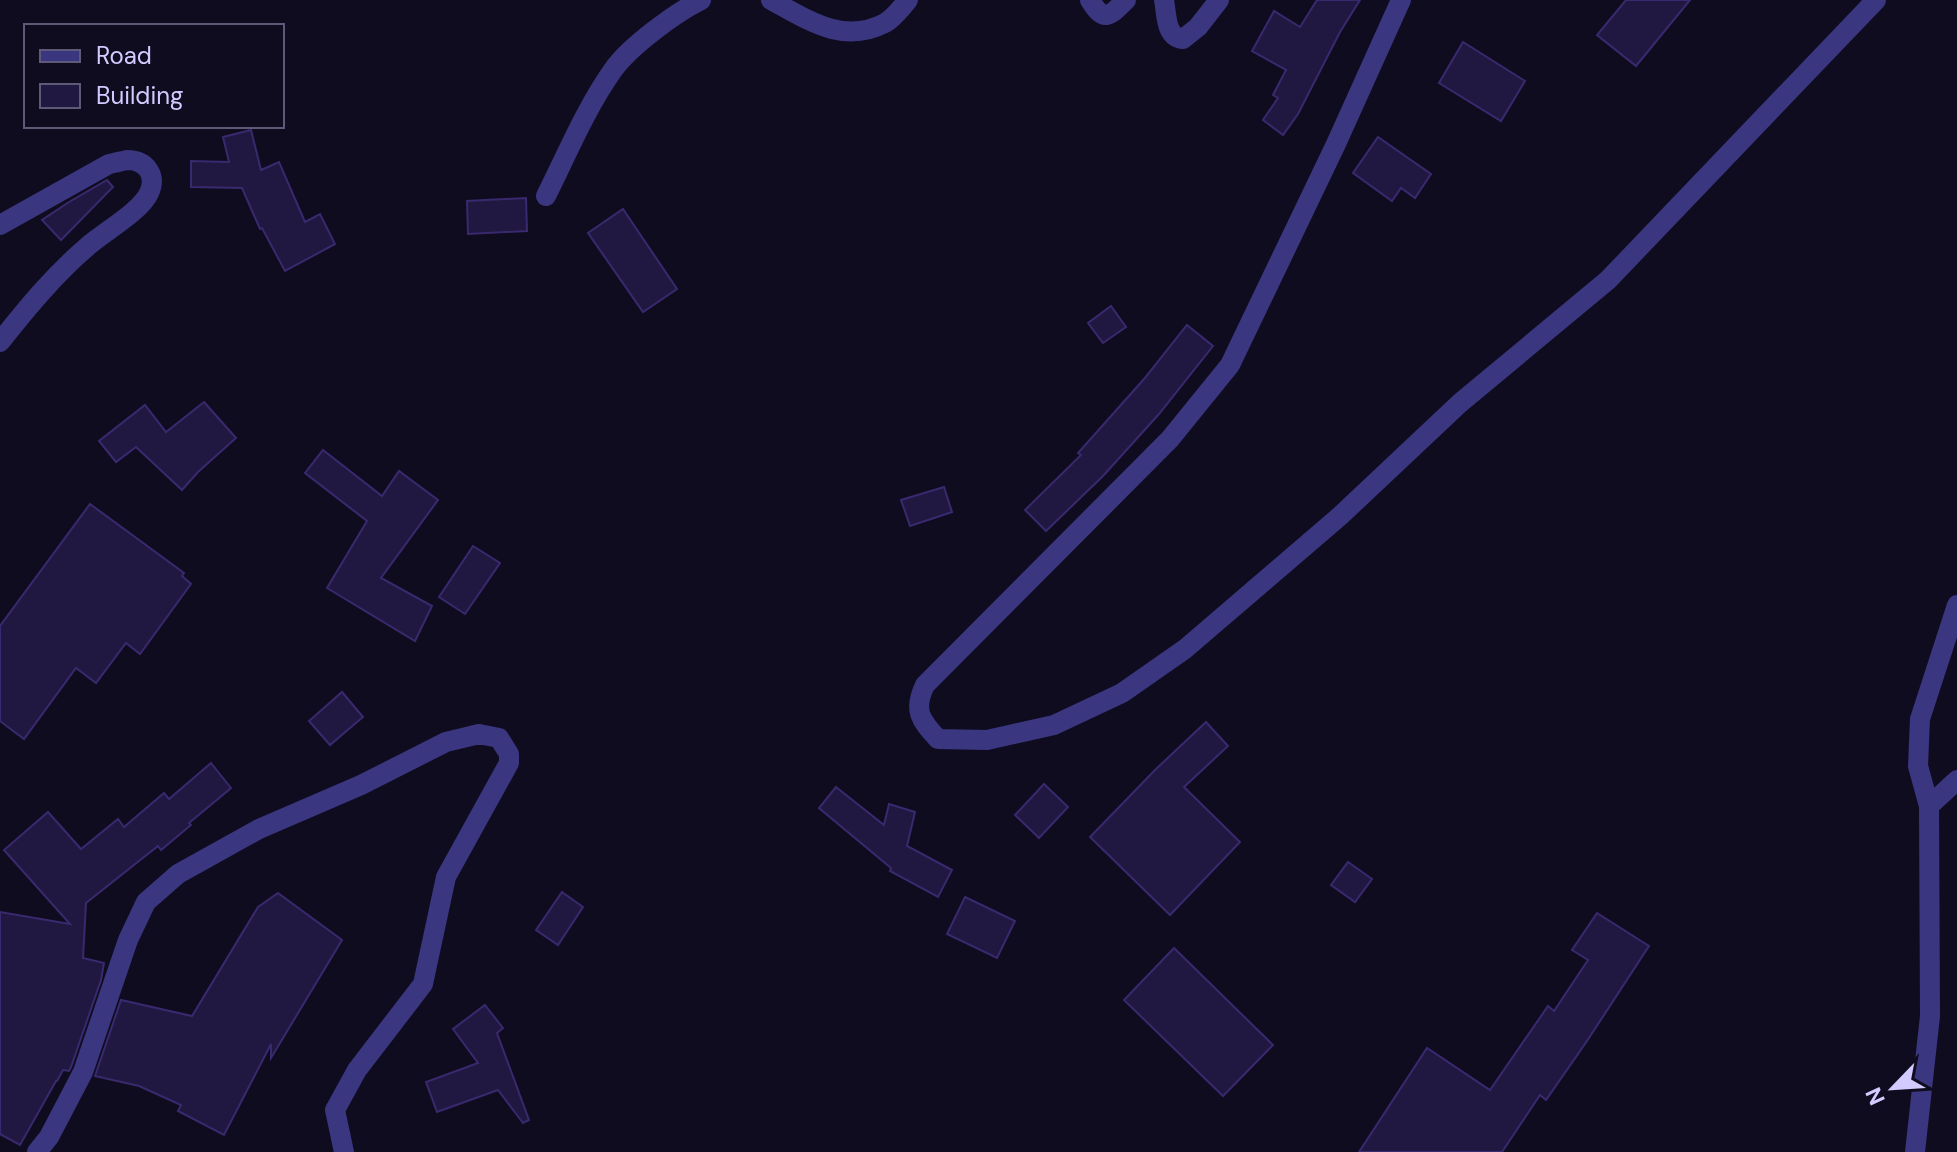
<svg xmlns="http://www.w3.org/2000/svg" width="1957" height="1152" font-family="'DM Sans',sans-serif">
	<style>
		.building { fill: #211841; stroke: #39296e; stroke-width: 2 }
		.lines { fill: none; stroke-linecap: round; stroke-linejoin: round }
		.minor { stroke: #3b3680; stroke-width: 20 }
	</style>
	<rect width="100%" height="100%" fill="#100c20"/>
	<!-- building -->
	<g class="building">
		<path d="M 1317,0 L 1360,0 L 1340,32 L 1298,114 L 1283,135 L 1263,120 L 1278,98 L 1273,95 L 1286,70 L 1252,51 L 1274,11 L 1300,27 Z"/>
		<path d="M 1626,0 L 1690,0 L 1636,66 L 1597,35 Z"/>
		<path d="M 1463,42 L 1525,81 L 1501,121 L 1439,83 Z"/>
		<path d="M 251,130 L 261,170 L 279,162 L 305,222 L 320,214 L 335,244 L 285,271 L 262,228 L 260,229 L 242,188 L 191,187 L 191,161 L 229,162 L 223,137 Z"/>
		<path d="M 1378,137 L 1431,174 L 1415,198 L 1401,188 L 1392,201 L 1353,173 Z"/>
		<path d="M 107,180 L 113,187 L 61,240 L 42,220 L 69,202 Z"/>
		<path d="M 526,198 L 527,231 L 468,234 L 467,201 Z"/>
		<path d="M 623,209 L 677,289 L 643,312 L 588,233 Z"/>
		<path d="M 1111,306 L 1126,327 L 1103,343 L 1088,323 Z"/>
		<path d="M 1187,325 L 1213,346 L 1159,414 L 1103,476 L 1046,531 L 1025,510 L 1081,455 L 1078,453 L 1144,379 Z"/>
		<path d="M 204,402 L 236,438 L 198,472 L 182,490 L 136,447 L 116,462 L 99,441 L 145,405 L 166,432 Z"/>
		<path d="M 323,450 L 382,496 L 399,471 L 438,500 L 381,578 L 432,606 L 415,641 L 327,588 L 367,521 L 305,473 Z"/>
		<path d="M 944,487 L 952,512 L 910,526 L 901,500 Z"/>
		<path d="M 90,504 L 184,573 L 182,576 L 191,584 L 140,654 L 126,643 L 96,683 L 76,668 L 24,739 L 0,721 L 0,626 Z"/>
		<path d="M 473,546 L 500,563 L 465,614 L 439,597 Z"/>
		<path d="M 342,692 L 363,717 L 330,745 L 309,721 Z"/>
		<path d="M 1206,722 L 1228,746 L 1184,787 L 1240,842 L 1170,915 L 1090,837 L 1156,769 Z"/>
		<path d="M 211,763 L 231,788 L 189,823 L 191,825 L 161,850 L 158,846 L 86,903 L 83,958 L 104,963 L 101,980 L 71,1067 L 69,1071 L 63,1070 L 57,1081 L 56,1081 L 20,1145 L 0,1134 L 0,912 L 70,924 L 4,850 L 48,812 L 81,849 L 118,819 L 124,827 L 164,793 L 169,799 Z"/>
		<path d="M 1044,784 L 1068,807 L 1039,838 L 1015,815 Z"/>
		<path d="M 836,787 L 884,825 L 889,804 L 915,812 L 907,846 L 952,870 L 938,897 L 890,871 L 891,868 L 819,808 Z"/>
		<path d="M 1348,862 L 1372,879 L 1355,902 L 1331,885 Z"/>
		<path d="M 562,892 L 583,907 L 558,945 L 536,930 Z"/>
		<path d="M 278,893 L 342,940 L 271,1058 L 271,1044 L 224,1135 L 178,1111 L 181,1105 L 139,1086 L 95,1076 L 121,1000 L 192,1016 L 258,907 Z"/>
		<path d="M 965,897 L 1015,921 L 997,958 L 947,934 Z"/>
		<path d="M 1597,913 L 1649,946 L 1587,1041 L 1546,1100 L 1540,1095 L 1502,1152 L 1359,1152 L 1427,1048 L 1490,1090 L 1548,1006 L 1554,1011 L 1588,960 L 1572,950 Z"/>
		<path d="M 1174,948 L 1273,1045 L 1223,1096 L 1124,1000 Z"/>
		<path d="M 485,1005 L 503,1028 L 497,1033 L 529,1120 L 523,1123 L 498,1090 L 437,1112 L 426,1082 L 478,1063 L 453,1029 Z"/>
	</g>
	<g class="lines">
		<!-- minor -->
		<g class="minor">
			<path d="M 771,0 C 808,20 843,45 885,23 C 894,18 902,7 908,0"/>
			<path d="M 1090,0 C 1104,23 1109,17 1126,0"/>
			<path d="M 1164,0 C 1167,15 1165,37 1183,39 L 1198,27 L 1219,0"/>
			<path d="M 1401,0 L 1336,144 L 1230,365 L 1170,439 L 925,685 C 913,710 920,720 938,739 L 987,740 L 1054,725 L 1122,693 L 1185,649 L 1340,516 L 1460,403 L 1608,280 L 1876,0"/>
			<path d="M 546,196 C 567,154 586,108 613,70 C 629,47 675,13 701,0"/>
			<path d="M 0,225 L 109,164 C 115,163 122,161 127,160 C 147,160 157,176 149,193 C 141,211 104,232 88,246 C 55,274 27,308 0,342"/>
			<path d="M 1929,806 L 1957,780"/>
			<path d="M 37,1152 L 49,1137 L 83,1072 L 128,940 L 146,902 L 178,874 L 259,829 L 361,785 L 446,742 L 479,734 L 499,738 L 509,754 L 509,763 L 446,877 L 423,984 L 357,1070 L 335,1110 L 344,1152"/>
			<path d="M 1915,1152 L 1930,1016 L 1929,806 L 1918,766 L 1920,719 L 1957,605"/>
		</g>
	</g>
	<!-- legend -->
	<rect x="24" y="24" width="260" height="104" fill="#100c20" stroke="#5e5879" stroke-width="2"/>
	<rect x="40" y="50" width="40" height="12" fill="#3b3680" stroke="#5e5879" stroke-width="2"/>
	<text x="96" y="64" font-size="24" fill="#d3cbff">Road</text>
	<rect x="40" y="84" width="40" height="24" fill="#211841" stroke="#5e5879" stroke-width="2"/>
	<text x="96" y="104" font-size="24" fill="#d3cbff">Building</text>
	<!-- north arrow -->
	<g transform="translate(1893 1088) rotate(245)" stroke="#100c20" stroke-width="6" paint-order="stroke">
	<path d="M0-6L14 30L0 20L-14 30Z" fill="#d3cbff"/>
	<text y="-12" font-size="22" font-weight="bold" text-anchor="middle" fill="#d3cbff">N</text>
	</g>
</svg>
